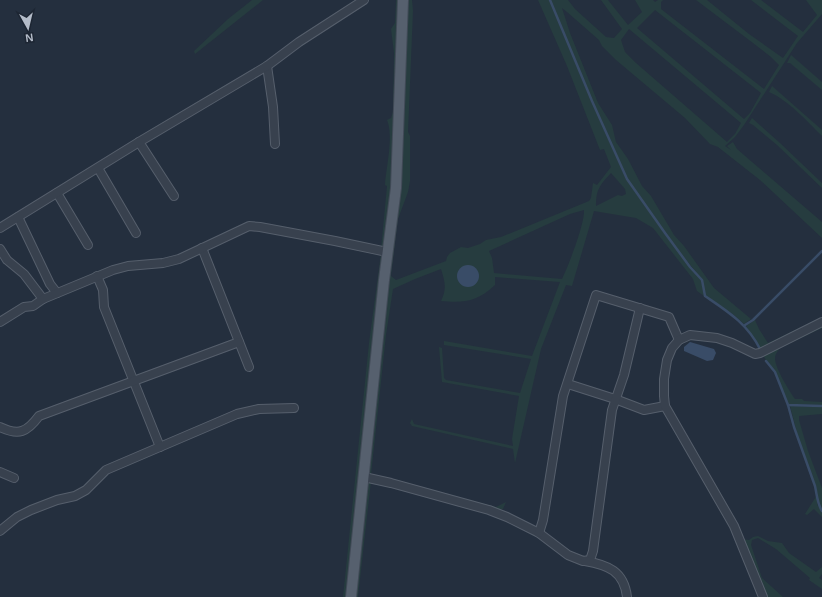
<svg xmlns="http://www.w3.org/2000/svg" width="822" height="597" font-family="Arial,sans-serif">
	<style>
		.green { fill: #263c3f; fill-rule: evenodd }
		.water { fill: #394c67 }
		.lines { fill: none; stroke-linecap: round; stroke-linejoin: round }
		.stream { stroke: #394c67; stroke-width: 2.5 }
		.minor-casing { stroke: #565f6c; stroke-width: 10 }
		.major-casing { stroke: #414a57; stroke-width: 12 }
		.minor { stroke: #38414e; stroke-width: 8 }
		.major { stroke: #56606e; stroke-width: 10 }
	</style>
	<rect width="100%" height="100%" fill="#242f3e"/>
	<!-- green -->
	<g class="green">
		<path d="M 252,0 L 263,0 L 195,54 L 194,51 L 228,19 Z"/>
		<path d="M 396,0 L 400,0 L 394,152 L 385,250 L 381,249 L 387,186 L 385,185 C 386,168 394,136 387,120 L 391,118 L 393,112 L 394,53 L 391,29 L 395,23 Z"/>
		<path d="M 408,0 L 412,0 L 413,11 L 408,132 L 410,136 L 410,181 L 408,192 L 398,219 L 391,276 L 396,280 L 446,261 L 447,257 L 450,253 L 461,247 L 468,248 L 480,244 L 486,240 L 501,237 L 589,201 L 591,198 L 593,183 L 597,185 L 611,167 L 604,149 L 600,150 L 567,66 L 538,0 L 549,0 L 591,101 L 626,179 L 664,233 L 690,267 L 701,280 L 704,296 L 697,291 L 693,279 L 653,228 L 636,218 L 594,211 L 572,286 L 566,285 L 541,349 L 515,463 L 513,449 L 412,426 L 410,423 L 412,419 L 414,424 L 513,446 L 512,439 L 519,396 L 442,382 L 439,347 L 442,348 L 444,378 L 446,380 L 520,393 L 531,359 L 444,345 L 444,341 L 532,356 L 560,282 L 495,277 L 495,285 C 477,302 464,303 441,301 C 447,289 445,282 441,269 L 415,279 L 393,289 L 386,335 L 371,475 L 402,481 L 407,484 L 496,507 L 506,502 L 503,509 L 500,510 L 366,475 L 401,163 ZM 611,173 L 625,189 L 626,194 L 622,196 L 618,195 L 596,206 C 596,189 600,185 611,173 ZM 584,210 C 585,223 568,267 562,279 L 494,273 L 492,258 L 489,251 L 570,214 Z"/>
		<path d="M 550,0 L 568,0 L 575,9 L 606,37 L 614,38 L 622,29 L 601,0 L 608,0 L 628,25 L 642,12 L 635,0 L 653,0 L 655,2 L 658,0 L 663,0 L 661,2 L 661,9 L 764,89 L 779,65 L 771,57 L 753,43 L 696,0 L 707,0 L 749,34 L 783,58 L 798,36 L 751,0 L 761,0 L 803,32 L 817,15 L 806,0 L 822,0 L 822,14 L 797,43 L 744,125 L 735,137 L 725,146 L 731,150 L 727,146 L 733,142 L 737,149 L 822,222 L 822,238 L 760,180 L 718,147 L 710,144 L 685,118 L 616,60 L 602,46 L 599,40 L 567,12 L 562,8 L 570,33 L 598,103 L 612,125 L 616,142 L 628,159 L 642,186 L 651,196 L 674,235 L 684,246 L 714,288 L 751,319 L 744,324 L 734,315 L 705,295 L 702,279 L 691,266 L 665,233 L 627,179 L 592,101 ZM 655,10 L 761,93 L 750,113 L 744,119 L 637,28 ZM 629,29 L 741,123 L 735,134 L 727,142 L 636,63 L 625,52 L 621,40 Z"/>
		<path d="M 791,55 L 822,82 L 822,90 L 790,63 L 787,63 Z"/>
		<path d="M 772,86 L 822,130 L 822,136 C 807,121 788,100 769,92 Z"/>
		<path d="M 752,118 L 780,143 L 822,183 L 822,188 L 777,145 L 753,125 L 749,123 Z"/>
		<path d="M 381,253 L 385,254 L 347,597 L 343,597 L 369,343 Z"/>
		<path d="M 822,317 L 822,320 L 760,349 L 746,326 L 755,320 L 759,329 L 768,343 Z"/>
		<path d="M 822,324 L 822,328 L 780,348 C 777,352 775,354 775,359 C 776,370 789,390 795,399 L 802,399 L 804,401 L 822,402 L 822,405 L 788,404 L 776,372 L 766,360 L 763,355 Z"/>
		<path d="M 790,406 L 822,407 L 822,414 L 799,416 L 799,420 L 808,451 L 822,488 L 822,509 L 819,505 L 816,486 L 797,433 Z"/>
		<path d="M 368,480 L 371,481 L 358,597 L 354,597 Z"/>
		<path d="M 817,495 L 817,504 L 822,512 L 822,517 L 814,509 L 807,515 L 805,514 Z"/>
		<path d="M 758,536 L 768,541 L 782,543 L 789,553 L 816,572 L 822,567 L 822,574 L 819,578 L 822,580 L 822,589 L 809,580 L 810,578 L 776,549 L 758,538 L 752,540 L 751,545 L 762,578 L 783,597 L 766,597 L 742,539 L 749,540 L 753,537 Z"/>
	</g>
	<!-- water -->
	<g class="water">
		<circle cx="468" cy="276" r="11"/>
		<path d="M 690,342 L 714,349 L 716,353 L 713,360 L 707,361 L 684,351 L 684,347 Z"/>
	</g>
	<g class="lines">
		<!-- stream -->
		<g class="stream">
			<path d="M 550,0 L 592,101 L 627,179 L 665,233 L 690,267 L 702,280 L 705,296 C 727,311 747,323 760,349"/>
			<path d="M 745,325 L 753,320 L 822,251"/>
			<path d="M 766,361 L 775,372 L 788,405 L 822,406"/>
			<path d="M 788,405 L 794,427 L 815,486 C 817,495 817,503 822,511"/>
		</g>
		<!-- minor casing -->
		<g class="minor-casing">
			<g id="minor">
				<path d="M 267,66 L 273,107 L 275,144"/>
				<path d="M 139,142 L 174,196"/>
				<path d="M 98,168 L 136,233"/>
				<path d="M 57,193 L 88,245"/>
				<path d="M 18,217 L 50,284 L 57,293"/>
				<path d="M 0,228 L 139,142 L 267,66 L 299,42 L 364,0"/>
				<path d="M 202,248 L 249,367"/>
				<path d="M 0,249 L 7,260 L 24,274 L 43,299"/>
				<path d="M 97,276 L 103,290 L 104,307 L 160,447"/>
				<path d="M 0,322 L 24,307 L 33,306 L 43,299 L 113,270 L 128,266 L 163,263 L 179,259 L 249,226 L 260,227 L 335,241 L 387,252"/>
				<path d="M 568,384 L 615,399 L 644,410 L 665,406"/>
				<path d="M 0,427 C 19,436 27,432 39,416 L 239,342"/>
				<path d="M 0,472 L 14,478"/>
				<path d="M 364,477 L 391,483 L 489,510 L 507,517 L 539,533 L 568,555 L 583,561 L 590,560 L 593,551 L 612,410 L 624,375 L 640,308"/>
				<path d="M 0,531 L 17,517 L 31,510 L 57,500 L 75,496 L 86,490 L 106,470 L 237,414 L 259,409 L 294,408"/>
				<path d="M 539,533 L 543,520 L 563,396 L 596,295 L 669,317 L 679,340"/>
				<path d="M 585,561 C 608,565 624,571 627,597"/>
				<path d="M 763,597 L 734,526 L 665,406 L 664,396 L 664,379 L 667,360 L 672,348 L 679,340 L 690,335 L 717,338 L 732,343 L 755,354 L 760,353 L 822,322"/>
			</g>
		</g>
		<!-- major casing -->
		<g class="major-casing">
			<path id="major" d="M 351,597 L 384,280 L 396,188 L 403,0"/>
		</g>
		<!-- minor -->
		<use href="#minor" class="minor"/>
		<!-- major -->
		<use href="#major" class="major"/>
	</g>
	<!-- north arrow -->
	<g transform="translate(28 28) rotate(172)" stroke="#1d2633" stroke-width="3" paint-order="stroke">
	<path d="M0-3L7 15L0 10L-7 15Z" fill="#b4bcc9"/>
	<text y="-6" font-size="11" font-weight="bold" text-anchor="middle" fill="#b4bcc9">N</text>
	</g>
</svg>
